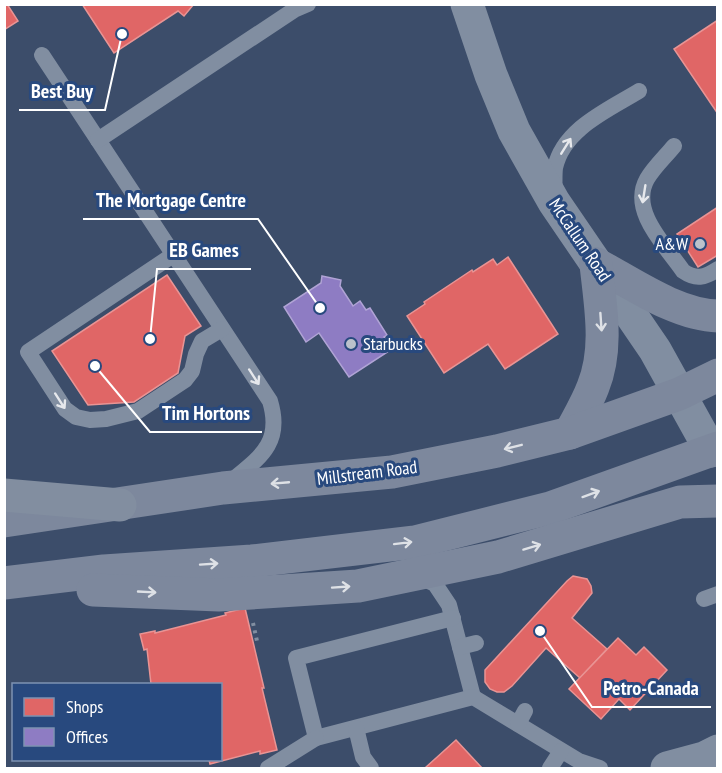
<svg xmlns="http://www.w3.org/2000/svg" width="722" height="773" font-family="'PT Sans Narrow',sans-serif">
	<style>
		.shops { fill: #e06666; stroke: #e99494; stroke-width: 1.5 }
		.offices { fill: #8e7cc3; stroke: #b0a3d5; stroke-width: 1.5 }
		.lines { fill: none; stroke-linecap: round; stroke-linejoin: round }
		.path { stroke: #818ea1; stroke-width: 4; stroke-dasharray: 3 4.5; stroke-linecap: butt }
		.service { stroke: #818ea1; stroke-width: 16 }
		.minor { stroke: #818ea1; stroke-width: 33 }
		.tertiary { stroke: #818ea1; stroke-width: 33 }
		.secondary { stroke: #7d889d; stroke-width: 33 }
		.motorway { stroke: #828ea0; stroke-width: 33 }
		.oneway { stroke: #e6e8ec }
		.oneway2 { stroke: #dee1e6 }
		.poi-dot { fill: #bbc1cb; stroke: #28497e; stroke-width: 2 }
		.labels { text-anchor: middle; stroke-width: 6; stroke-linejoin: round; paint-order: stroke }
		.street-label { font-size: 18px; fill: #fff; stroke: #28497e }
		.poi-label { font-size: 18px; fill: #fff; stroke: #28497e; text-anchor: end }
		.leader { fill: none; stroke: #fff; stroke-width: 2 }
		.callout-dot { fill: #fff; stroke: #28497e; stroke-width: 2 }
		.callout-label { font-size: 20px; text-anchor: middle; font-weight: bold; fill: #fff; stroke: #28497e; stroke-width: 6; stroke-linejoin: round; paint-order: stroke }
	</style>
	<rect width="100%" height="100%" fill="#3c4d6a"/>
	<!-- shops -->
	<g class="shops">
		<path d="M 4,4 L 7,4 L 18,21 L 4,30 Z"/>
		<path d="M 82,4 L 194,4 L 184,16 L 178,11 L 114,53 Z"/>
		<path d="M 718,20 L 718,114 L 674,49 Z"/>
		<path d="M 718,207 L 718,255 L 698,267 L 677,234 Z"/>
		<path d="M 508,257 L 558,334 L 505,369 L 488,344 L 444,373 L 407,316 L 425,304 L 424,302 L 472,270 L 473,272 L 493,259 L 497,265 Z"/>
		<path d="M 167,275 L 201,326 L 185,336 L 178,373 L 134,402 L 88,405 L 52,351 Z"/>
		<path d="M 573,576 L 587,579 L 591,586 L 592,593 L 572,618 L 607,649 L 580,678 L 546,648 L 512,686 L 504,692 L 497,692 L 490,689 L 485,682 L 485,670 L 567,581 Z"/>
		<path d="M 245,608 L 264,688 L 262,688 L 277,750 L 260,754 L 260,751 L 210,764 L 209,760 L 220,760 L 220,684 L 151,684 L 147,649 L 144,650 L 140,634 L 155,631 L 155,633 L 226,615 L 225,613 Z"/>
		<path d="M 618,638 L 636,655 L 644,647 L 667,670 L 630,710 L 619,699 L 601,719 L 569,689 Z"/>
		<path d="M 456,740 L 482,768 L 425,768 Z"/>
	</g>
	<!-- offices -->
	<path class="offices" d="M 322,276 L 341,280 L 340,286 L 353,306 L 360,301 L 366,310 L 370,308 L 387,335 L 384,337 L 392,349 L 349,377 L 319,333 L 306,342 L 284,307 L 321,283 Z"/>
	<g class="lines">
		<!-- path -->
		<path class="path" d="M 253,623 L 257,641"/>
		<!-- service -->
		<g class="service">
			<path d="M 42,55 L 270,401 C 283,444 259,458 229,483"/>
			<path d="M 98,140 L 294,10 L 308,4"/>
			<path d="M 674,146 C 666,156 654,167 647,179 C 629,211 666,246 683,271 C 696,280 704,278 718,269"/>
			<path d="M 554,192 C 555,184 554,176 555,168 C 563,129 608,110 639,91"/>
			<path d="M 173,255 L 28,352 L 65,409 L 76,417 L 90,420 L 106,419 L 138,411 L 185,380 L 192,371 L 196,354 L 202,341 L 222,329"/>
			<path d="M 418,576 L 435,584 L 449,605 L 473,697"/>
			<path d="M 704,599 L 718,594"/>
			<path d="M 453,618 L 296,658 L 316,738 L 473,697 L 579,761 L 600,768"/>
			<path d="M 460,647 L 476,643"/>
			<path d="M 518,724 L 525,711"/>
			<path d="M 356,728 L 363,757 L 371,768"/>
			<path d="M 268,768 L 316,738"/>
			<path d="M 550,768 L 561,751"/>
		</g>
		<!-- minor -->
		<path class="minor" d="M 667,768 L 704,758 L 718,751"/>
		<!-- tertiary -->
		<path class="tertiary" d="M 467,4 L 491,75 L 514,131 L 554,202 L 655,350 L 711,451"/>
		<!-- secondary -->
		<g class="secondary">
			<path d="M 596,264 C 632,283 676,315 718,316"/>
			<path d="M 570,433 C 578,418 587,403 593,387 C 609,348 600,304 596,264"/>
			<path d="M 4,521 L 223,488 L 392,472 L 497,451 L 570,433 L 679,394 L 718,375"/>
			<path d="M 4,583 L 104,571 L 252,561 L 415,542 L 550,508 L 718,448"/>
			<path d="M 93,590 L 219,595 L 358,586 L 498,557 L 680,502 L 718,501"/>
		</g>
		<!-- motorway -->
		<path class="motorway" d="M 4,495 L 120,505"/>
	</g>
	<!-- one-way arrows -->
	<defs><path id="oneway-shaft" d="M-6 0H5M1.5-3L5.5 0L1.5 3" fill="none" stroke-width="1.6" stroke-linecap="round" stroke-linejoin="round" transform="scale(1.5)"/></defs>
	<g class="oneway">
		<use href="#oneway-shaft" transform="translate(566 146) rotate(-58)"/>
		<use href="#oneway-shaft" transform="translate(644 194) rotate(99)"/>
		<use href="#oneway-shaft" transform="translate(254 377) rotate(57)"/>
		<use href="#oneway-shaft" transform="translate(60 401) rotate(57)"/>
	</g>
	<g class="oneway2">
		<use href="#oneway-shaft" transform="translate(601 322) rotate(86)"/>
		<use href="#oneway-shaft" transform="translate(513 447) rotate(166)"/>
		<use href="#oneway-shaft" transform="translate(280 483) rotate(175)"/>
		<use href="#oneway-shaft" transform="translate(591 494) rotate(-20)"/>
		<use href="#oneway-shaft" transform="translate(403 543) rotate(-7)"/>
		<use href="#oneway-shaft" transform="translate(532 547) rotate(-17)"/>
		<use href="#oneway-shaft" transform="translate(209 564) rotate(-4)"/>
		<use href="#oneway-shaft" transform="translate(341 587) rotate(-4)"/>
		<use href="#oneway-shaft" transform="translate(147 592) rotate(3)"/>
	</g>
	<!-- markers -->
	<g class="poi-dot">
		<circle cx="700" cy="244" r="6"/>
		<circle cx="351" cy="344" r="6"/>
	</g>
	<g class="labels">
		<!-- street labels -->
		<g class="street-label">
			<text transform="translate(580 240) rotate(56)" y="6">McCallum Road</text>
			<text transform="translate(367 473) rotate(-7)" y="6">Millstream Road</text>
		</g>
		<!-- poi labels -->
		<g class="poi-label">
			<text x="688" y="250">A&amp;W</text>
			<text x="363" y="350" text-anchor="start">Starbucks</text>
		</g>
	</g>
	<!-- callouts -->
	<path class="leader" d="M122 34L105 110H19M320 308L258 219H83M150 339L157 269H251M95 366L150 432H262M540 631L592 707H711"/>
	<g class="callout-dot">
		<circle cx="122" cy="34" r="6"/>
		<circle cx="320" cy="308" r="6"/>
		<circle cx="150" cy="339" r="6"/>
		<circle cx="95" cy="366" r="6"/>
		<circle cx="540" cy="631" r="6"/>
	</g>
	<g class="callout-label">
		<text x="62" y="98">Best Buy</text>
		<text x="171" y="207">The Mortgage Centre</text>
		<text x="204" y="257">EB Games</text>
		<text x="206" y="420">Tim Hortons</text>
		<text x="651" y="695">Petro-Canada</text>
	</g>
	<!-- border -->
	<rect width="722" height="773" fill="none" stroke="#ffffff" stroke-width="12"/>
	<!-- legend -->
	<rect x="12" y="683" width="210" height="78" fill="#28497e" stroke="#7e92b2" stroke-width="1.5"/>
	<rect x="24" y="698" width="30" height="18" fill="#e06666" stroke="#7e92b2" stroke-width="1.5"/>
	<text x="66" y="713" font-size="18" fill="#ffffff">Shops</text>
	<rect x="24" y="728" width="30" height="18" fill="#8e7cc3" stroke="#7e92b2" stroke-width="1.5"/>
	<text x="66" y="743" font-size="18" fill="#ffffff">Offices</text>
</svg>
